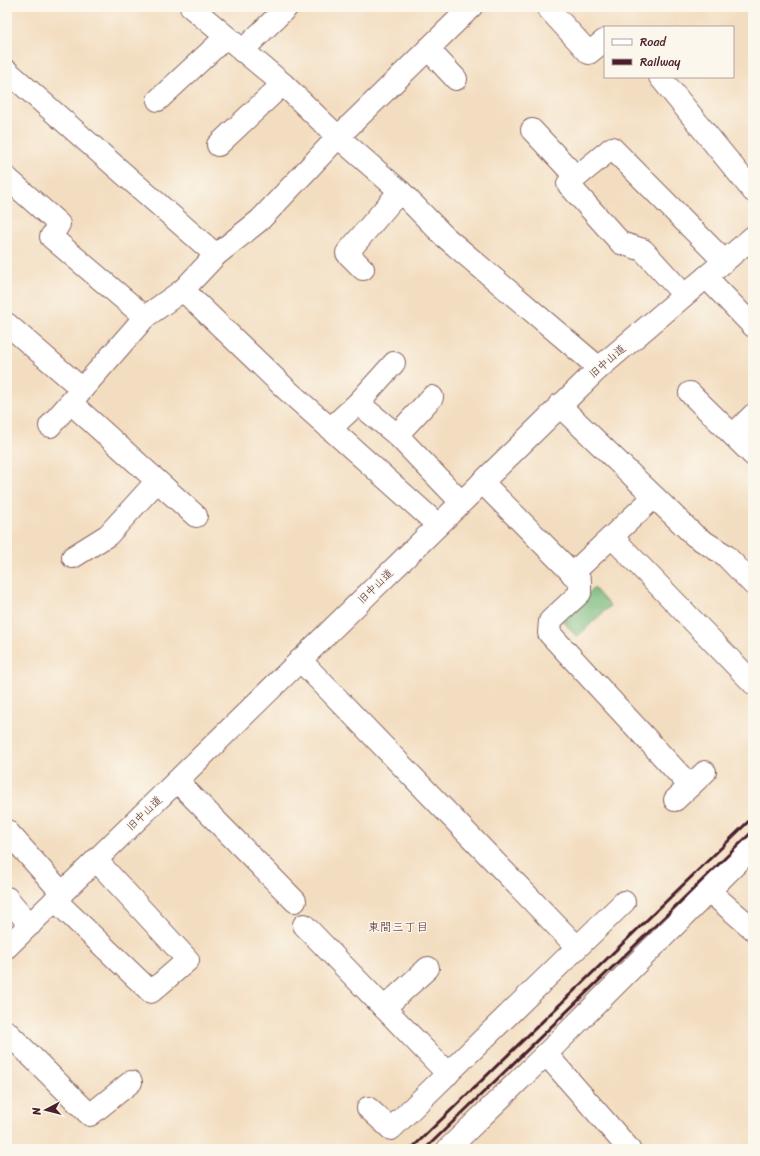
<svg xmlns="http://www.w3.org/2000/svg" width="760" height="1156" font-family="Sriracha,'Klee One',sans-serif">
	<style>
		.forest { fill: #73b678; stroke: #5e6a52 }
		.lines { fill: none; stroke-linecap: round; stroke-linejoin: round }
		.minor-casing { stroke: #85625f; stroke-width: 24 }
		.major-casing { stroke: #85625f; stroke-width: 24 }
		.minor { stroke: #fff; stroke-width: 22 }
		.major { stroke: #fff; stroke-width: 22 }
		.rail { stroke: #4a1f2b; stroke-width: 3 }
		.labels { text-anchor: middle; stroke-width: 3; stroke-linejoin: round; paint-order: stroke }
		.street-label { font-size: 11px; fill: #4a1f2b; stroke: #fbf7ec }
		.neighbourhood-label { font-size: 12px; fill: #4a1f2b; stroke: #fbf7ec }
	</style>
	<rect width="100%" height="100%" fill="#fbf7ec"/>
	<filter id="ink" filterUnits="userSpaceOnUse"><feTurbulence type="fractalNoise" baseFrequency=".025" numOctaves="2"/><feDisplacementMap in="SourceGraphic" scale="8" xChannelSelector="R" yChannelSelector="G"/><feConvolveMatrix kernelMatrix="1 2 1 2 8 2 1 2 1" color-interpolation-filters="sRGB"/></filter>
	<filter id="wash" filterUnits="userSpaceOnUse"><feTurbulence type="fractalNoise" baseFrequency=".012" numOctaves="4" result="noise"/><feDisplacementMap in="SourceGraphic" scale="16" xChannelSelector="R" yChannelSelector="G"/><feGaussianBlur stdDeviation="0.9" result="paint"/><feColorMatrix in="noise" values="0 0 0 0 0 0 0 0 0 0 0 0 0 0 0 0 0 1.4 0 .05"/><feComposite in="paint" operator="in"/></filter>
	<g filter="url(#wash)">
		<rect width="100%" height="100%" fill="#f3ddc0"/>
		<!-- forest -->
		<path class="forest" d="M 594,588 L 610,606 L 577,637 L 561,619 Z"/>
	</g>
	<g filter="url(#ink)">
		<g class="lines">
			<!-- minor casing -->
			<g class="minor-casing">
				<g id="minor">
					<path d="M 191,7 L 283,84 L 338,137 L 400,191 L 444,236 L 599,368"/>
					<path d="M 547,7 L 589,53 L 605,40"/>
					<path d="M 428,49 L 456,79"/>
					<path d="M 242,51 L 287,7"/>
					<path d="M 7,71 L 216,255"/>
					<path d="M 660,77 L 753,191"/>
					<path d="M 158,100 L 226,37"/>
					<path d="M 532,130 L 576,177"/>
					<path d="M 218,145 L 283,84"/>
					<path d="M 7,178 L 59,224 L 51,237 L 145,317"/>
					<path d="M 363,269 L 347,253 L 400,191"/>
					<path d="M 706,277 L 753,326"/>
					<path d="M 183,290 L 287,390 L 438,525"/>
					<path d="M 684,295 L 643,250 L 621,243 L 568,184 L 612,148 L 724,261"/>
					<path d="M 7,324 L 82,389"/>
					<path d="M 394,363 L 358,403 L 397,435 L 461,502"/>
					<path d="M 690,393 L 753,455"/>
					<path d="M 71,403 L 196,516"/>
					<path d="M 559,405 L 695,536 L 725,555 L 753,584"/>
					<path d="M 50,426 L 145,317 L 183,290 L 216,255 L 260,220 L 338,137 L 471,7"/>
					<path d="M 330,429 L 358,403"/>
					<path d="M 397,435 L 432,397"/>
					<path d="M 733,435 L 753,415"/>
					<path d="M 482,482 L 580,581 L 580,593 L 550,621 L 549,633 L 690,786"/>
					<path d="M 613,538 L 753,683"/>
					<path d="M 73,557 L 108,535 L 157,481"/>
					<path d="M 572,574 L 654,497"/>
					<path d="M 300,660 L 577,947"/>
					<path d="M 177,781 L 295,901"/>
					<path d="M 675,800 L 705,772"/>
					<path d="M 7,831 L 62,893"/>
					<path d="M 709,891 L 753,929"/>
					<path d="M 7,898 L 30,925"/>
					<path d="M 55,900 L 151,992 L 188,960 L 96,860"/>
					<path d="M 304,925 L 448,1074"/>
					<path d="M 384,1008 L 428,968"/>
					<path d="M 7,1032 L 90,1115 L 131,1082"/>
					<path d="M 546,1054 L 629,1149"/>
					<path d="M 368,1108 L 391,1129 L 624,902"/>
					<path d="M 448,1149 L 546,1054 L 753,847"/>
				</g>
			</g>
			<!-- major casing -->
			<g class="major-casing">
				<path id="major" d="M 7,947 L 599,368 L 753,237"/>
			</g>
			<!-- minor -->
			<use href="#minor" class="minor"/>
			<!-- major -->
			<use href="#major" class="major"/>
			<!-- rail -->
			<g class="rail">
				<path d="M 411,1149 L 753,817"/>
				<path d="M 425,1149 L 753,831"/>
			</g>
		</g>
	</g>
	<g class="labels">
		<!-- street labels -->
		<g class="street-label">
			<text transform="translate(607 361) rotate(-41)" y="4">旧中山道</text>
			<text transform="translate(375 586) rotate(-44)" y="4">旧中山道</text>
			<text transform="translate(144 813) rotate(-44)" y="4">旧中山道</text>
		</g>
		<!-- neighbourhood labels -->
		<g class="neighbourhood-label">
			<text x="398" y="931">東間三丁目</text>
		</g>
	</g>
	<!-- margin -->
	<rect width="760" height="1156" fill="none" stroke="#fbf7ec" stroke-width="24"/>
	<!-- legend -->
	<rect x="604" y="26" width="130" height="52" fill="#fbf7ec" stroke="#b4a19f"/>
	<rect x="612" y="39" width="20" height="6" fill="#ffffff" stroke="#b4a19f"/>
	<text x="640" y="46" font-size="12" fill="#4a1f2b">Road</text>
	<rect x="612" y="59" width="20" height="6" fill="#4a1f2b" stroke="#b4a19f"/>
	<text x="640" y="66" font-size="12" fill="#4a1f2b">Railway</text>
	<!-- north arrow -->
	<g transform="translate(46 1110) rotate(263)" stroke="#fbf7ec" stroke-width="3" paint-order="stroke">
	<path d="M0-3L7 15L0 10L-7 15Z" fill="#4a1f2b"/>
	<text y="-6" font-size="11" font-weight="bold" text-anchor="middle" fill="#4a1f2b">N</text>
	</g>
</svg>
